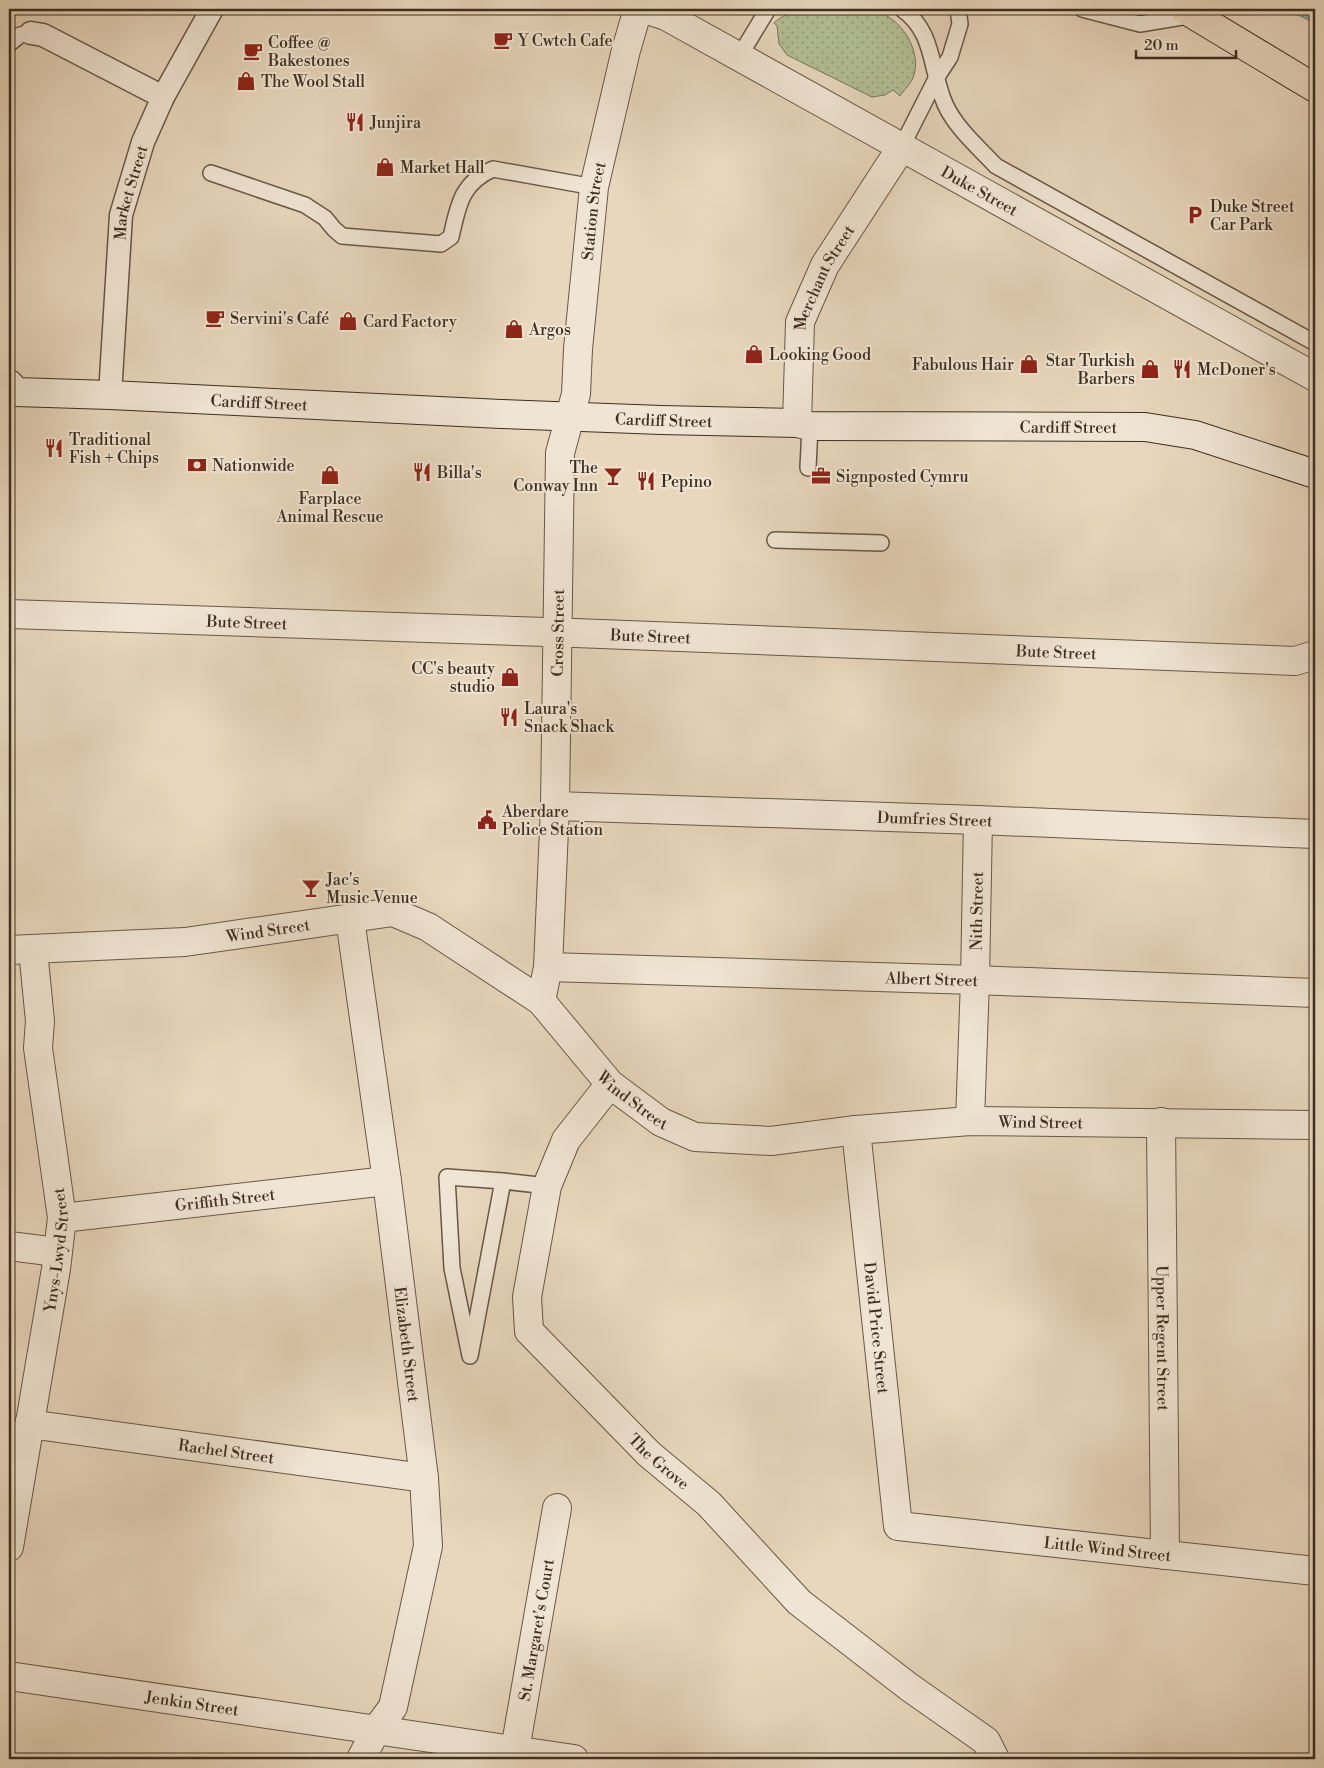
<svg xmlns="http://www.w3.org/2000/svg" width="1324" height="1768" font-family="'Libre Bodoni',serif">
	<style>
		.grass { fill: url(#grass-dots); stroke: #78765a }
		.water { fill: url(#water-waves); stroke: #76807c }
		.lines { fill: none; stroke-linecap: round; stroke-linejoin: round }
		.service-casing { stroke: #685847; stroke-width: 18 }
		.pedestrian-casing { stroke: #685847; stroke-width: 25 }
		.minor-casing { stroke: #685847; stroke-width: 30 }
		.secondary-casing { stroke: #3e2e20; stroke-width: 30 }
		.primary-casing { stroke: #3e2e20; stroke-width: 30 }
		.service { stroke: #f0e5d4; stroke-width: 15 }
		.pedestrian { stroke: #f0e5d4; stroke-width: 22 }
		.minor { stroke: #f0e5d4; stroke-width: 28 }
		.secondary { stroke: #f0e5d4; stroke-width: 28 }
		.primary { stroke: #e8d7bd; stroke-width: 28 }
		.labels { text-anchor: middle; stroke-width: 4; stroke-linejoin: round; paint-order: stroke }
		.poi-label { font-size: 16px; fill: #3e2e20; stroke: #f0e5d4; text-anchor: start }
		.street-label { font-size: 16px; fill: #3e2e20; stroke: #f0e5d4 }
	</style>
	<defs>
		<pattern id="grass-dots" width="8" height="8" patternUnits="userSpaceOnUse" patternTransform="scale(1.25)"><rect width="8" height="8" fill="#b2bf94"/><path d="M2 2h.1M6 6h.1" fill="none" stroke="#929c78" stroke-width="1.8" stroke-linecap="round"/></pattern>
		<pattern id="water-waves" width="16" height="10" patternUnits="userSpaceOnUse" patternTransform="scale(1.25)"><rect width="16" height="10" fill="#9bb7ba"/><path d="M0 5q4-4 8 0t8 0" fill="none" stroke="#809597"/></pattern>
	</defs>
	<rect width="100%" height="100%" fill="#e8d7bd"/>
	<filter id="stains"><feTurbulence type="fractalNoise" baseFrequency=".004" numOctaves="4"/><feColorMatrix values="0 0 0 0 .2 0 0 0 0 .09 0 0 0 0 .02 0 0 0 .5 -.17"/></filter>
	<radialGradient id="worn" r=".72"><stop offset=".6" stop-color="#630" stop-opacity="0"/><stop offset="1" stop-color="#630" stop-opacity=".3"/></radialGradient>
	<!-- grass -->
	<path class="grass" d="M 833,9 C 851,9 871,7 887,16 C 907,27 923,58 912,80 C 909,86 903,91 900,96 L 893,90 L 885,95 L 872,97 L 787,55 L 779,44 L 777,26 L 774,23 C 787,9 814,10 833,9 Z"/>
	<!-- water -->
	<path class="water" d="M 1285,9 L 1315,9 L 1315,23 Z"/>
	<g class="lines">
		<!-- service casing -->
		<g class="service-casing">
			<g id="service">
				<path d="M 902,9 C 935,32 930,70 945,104 C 955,127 979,148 996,166 L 1315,343"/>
				<path d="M 1082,9 L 1140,24 L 1194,15"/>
				<path d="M 9,44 L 20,35 L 31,33"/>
				<path d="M 739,57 L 768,9"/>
				<path d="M 901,148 L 937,77 L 950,57 L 960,24 L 958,9"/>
				<path d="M 211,173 L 305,205 L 325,218 L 334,229 L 342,236 L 441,244 L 451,237 C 458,206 461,183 493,169 L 594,187"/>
				<path d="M 808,468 L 810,426"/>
				<path d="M 775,540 L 881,543"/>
				<path d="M 503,1181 L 470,1356 L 452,1268 L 447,1177 L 503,1181 L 547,1186"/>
			</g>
		</g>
		<!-- pedestrian casing -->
		<g class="pedestrian-casing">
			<g id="pedestrian">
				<path d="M 31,33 L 43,35 L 163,97"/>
				<path id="s1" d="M 110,395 L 121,215 L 143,142 L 163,97 L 212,9"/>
			</g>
		</g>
		<!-- minor casing -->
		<g class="minor-casing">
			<g id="minor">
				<path id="s2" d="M 644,9 L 666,16 L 1315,377"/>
				<path id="s3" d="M 797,423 L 800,322 L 825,265 L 901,148"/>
				<path id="s4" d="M 9,614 L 575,633 L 1295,661 L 1315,655"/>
				<path id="s5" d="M 555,806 L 978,820 L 1315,834"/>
				<path id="s6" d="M 350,919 L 387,1181 L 424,1478 L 428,1546 L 393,1707 L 376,1730 L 361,1759"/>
				<path id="s7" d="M 9,950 L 185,942 L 393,912 L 428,927 L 541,1001 L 610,1084 L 661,1122 L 695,1137 L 771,1141 L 856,1130 L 970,1121 L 1315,1125"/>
				<path id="s8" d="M 548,967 L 975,980 L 1315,993"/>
				<path id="s9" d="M 541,1001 L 548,967 L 555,806 L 560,453 L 576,394 L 578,349 L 594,187 L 626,50 L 638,9"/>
				<path id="s10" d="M 610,1084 L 566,1140 L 547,1186 L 527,1297 L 529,1331 L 649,1454 L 709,1504 L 799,1602 L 909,1687 L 986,1741 L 995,1759"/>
				<path id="s11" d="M 970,1121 L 975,980 L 978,820"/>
				<path id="s12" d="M 1161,1122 L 1165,1555"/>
				<path id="s13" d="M 856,1130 L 898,1526 L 1315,1571"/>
				<path id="s14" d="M 62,1218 L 387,1181"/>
				<path d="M 9,1246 L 57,1252"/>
				<path id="s15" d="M 29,1424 L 424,1478"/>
				<path id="s16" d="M 9,1547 L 56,1269 L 62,1218 L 38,1048 L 40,1021 L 33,950"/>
				<path id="s17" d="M 9,1676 L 574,1759"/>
				<path id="s18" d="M 515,1750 L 557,1508"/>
			</g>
		</g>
		<!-- secondary casing -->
		<g class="secondary-casing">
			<g id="secondary">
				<path id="s19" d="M 9,384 L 16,392 L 110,395 L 501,414 L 661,420 L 797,423 L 810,426 L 1145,427 L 1195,435 L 1315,474"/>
			</g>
		</g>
		<!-- primary casing -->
		<g class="primary-casing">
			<path id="primary" d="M 1184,9 L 1315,88"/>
		</g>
		<!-- service -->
		<use href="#service" class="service"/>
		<!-- pedestrian -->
		<use href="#pedestrian" class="pedestrian"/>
		<!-- minor -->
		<use href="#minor" class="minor"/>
		<!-- secondary -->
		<use href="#secondary" class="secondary"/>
		<!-- primary -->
		<use href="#primary" class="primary"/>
	</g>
	<!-- icons -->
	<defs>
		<g id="cafe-bare" transform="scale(1.5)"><path d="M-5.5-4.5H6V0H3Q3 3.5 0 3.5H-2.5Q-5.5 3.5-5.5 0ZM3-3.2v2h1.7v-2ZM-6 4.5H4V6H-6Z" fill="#8f2418" stroke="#f0e5d4" stroke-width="2.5" paint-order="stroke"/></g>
		<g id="shop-bare" transform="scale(1.5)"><path d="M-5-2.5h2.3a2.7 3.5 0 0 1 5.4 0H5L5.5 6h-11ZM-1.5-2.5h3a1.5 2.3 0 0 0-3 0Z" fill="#8f2418" stroke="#f0e5d4" stroke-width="2.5" paint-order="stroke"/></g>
		<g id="restaurant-bare" transform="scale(1.5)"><path d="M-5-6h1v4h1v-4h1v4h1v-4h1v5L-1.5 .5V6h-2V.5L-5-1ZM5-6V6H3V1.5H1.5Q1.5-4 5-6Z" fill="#8f2418" stroke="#f0e5d4" stroke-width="2.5" paint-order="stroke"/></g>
		<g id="parking-bare" transform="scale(1.5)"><path d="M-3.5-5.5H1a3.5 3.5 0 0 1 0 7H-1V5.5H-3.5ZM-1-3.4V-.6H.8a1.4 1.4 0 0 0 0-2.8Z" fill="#8f2418" stroke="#f0e5d4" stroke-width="2.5" paint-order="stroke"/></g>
		<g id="bank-bare" transform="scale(1.5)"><path d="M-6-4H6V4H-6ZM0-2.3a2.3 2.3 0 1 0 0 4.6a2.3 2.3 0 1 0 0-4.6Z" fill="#8f2418" stroke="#f0e5d4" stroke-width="2.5" paint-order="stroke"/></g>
		<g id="bar-bare" transform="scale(1.5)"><path d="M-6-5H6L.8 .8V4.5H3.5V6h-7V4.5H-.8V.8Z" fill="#8f2418" stroke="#f0e5d4" stroke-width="2.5" paint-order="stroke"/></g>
		<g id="office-bare" transform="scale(1.5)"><path d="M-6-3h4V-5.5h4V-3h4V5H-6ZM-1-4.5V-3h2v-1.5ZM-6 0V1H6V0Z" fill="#8f2418" stroke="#f0e5d4" stroke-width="2.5" paint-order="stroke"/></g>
		<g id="civic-bare" transform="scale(1.5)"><path d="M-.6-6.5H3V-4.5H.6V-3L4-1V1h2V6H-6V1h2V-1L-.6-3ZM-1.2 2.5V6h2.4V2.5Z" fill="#8f2418" stroke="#f0e5d4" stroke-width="2.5" paint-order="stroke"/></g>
	</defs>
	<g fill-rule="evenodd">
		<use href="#cafe-bare" x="503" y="40"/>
		<use href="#cafe-bare" x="253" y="51"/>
		<use href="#shop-bare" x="246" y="81"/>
		<use href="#restaurant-bare" x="355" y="122"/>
		<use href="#shop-bare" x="385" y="167"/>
		<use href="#parking-bare" x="1195" y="215"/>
		<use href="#cafe-bare" x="215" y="318"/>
		<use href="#shop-bare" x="348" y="321"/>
		<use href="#shop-bare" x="514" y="329"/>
		<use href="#shop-bare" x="754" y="354"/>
		<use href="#shop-bare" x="1029" y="364"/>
		<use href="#shop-bare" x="1150" y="369"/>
		<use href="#restaurant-bare" x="1182" y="369"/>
		<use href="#restaurant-bare" x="54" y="448"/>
		<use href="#bank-bare" x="197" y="465"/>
		<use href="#restaurant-bare" x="422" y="472"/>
		<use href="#shop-bare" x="330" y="475"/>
		<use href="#bar-bare" x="613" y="476"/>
		<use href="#office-bare" x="821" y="476"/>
		<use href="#restaurant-bare" x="646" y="481"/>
		<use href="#shop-bare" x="510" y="677"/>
		<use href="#restaurant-bare" x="509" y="717"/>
		<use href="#civic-bare" x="487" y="820"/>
		<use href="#bar-bare" x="311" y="888"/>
	</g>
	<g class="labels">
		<!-- poi labels -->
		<g class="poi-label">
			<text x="518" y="46">Y Cwtch Cafe</text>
			<text x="268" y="48">Coffee @<tspan x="268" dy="18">Bakestones</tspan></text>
			<text x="261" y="87">The Wool Stall</text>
			<text x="370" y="128">Junjira</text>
			<text x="400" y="173">Market Hall</text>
			<text x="1210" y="212">Duke Street<tspan x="1210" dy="18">Car Park</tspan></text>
			<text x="230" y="324">Servini's Café</text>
			<text x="363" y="327">Card Factory</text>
			<text x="529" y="335">Argos</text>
			<text x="769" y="360">Looking Good</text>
			<text x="1135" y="366" text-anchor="end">Star Turkish<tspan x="1135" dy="18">Barbers</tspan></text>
			<text x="1014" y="370" text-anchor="end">Fabulous Hair</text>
			<text x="1197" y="375">McDoner's</text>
			<text x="69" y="445">Traditional<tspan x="69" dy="18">Fish + Chips</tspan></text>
			<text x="212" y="471">Nationwide</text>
			<text x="598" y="473" text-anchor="end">The<tspan x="598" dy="18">Conway Inn</tspan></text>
			<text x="437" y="478">Billa's</text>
			<text x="836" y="482">Signposted Cymru</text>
			<text x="661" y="487">Pepino</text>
			<text x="330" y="504" text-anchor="middle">Farplace<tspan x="330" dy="18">Animal Rescue</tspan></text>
			<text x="495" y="674" text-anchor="end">CC's beauty<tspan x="495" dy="18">studio</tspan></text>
			<text x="524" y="714">Laura's<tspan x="524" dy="18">Snack Shack</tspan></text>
			<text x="502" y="817">Aberdare<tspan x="502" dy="18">Police Station</tspan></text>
			<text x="326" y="885">Jac's<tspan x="326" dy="18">Music Venue</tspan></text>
		</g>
		<!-- street labels -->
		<g class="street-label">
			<text dy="6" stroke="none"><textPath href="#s2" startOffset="382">Duke Street</textPath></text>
			<text dy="6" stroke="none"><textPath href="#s1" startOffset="204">Market Street</textPath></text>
			<text dy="6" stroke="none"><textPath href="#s9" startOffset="794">Station Street</textPath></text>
			<text dy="6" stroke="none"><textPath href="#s3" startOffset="151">Merchant Street</textPath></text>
			<text dy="6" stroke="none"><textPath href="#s19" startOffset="254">Cardiff Street</textPath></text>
			<text dy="6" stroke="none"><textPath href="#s19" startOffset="659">Cardiff Street</textPath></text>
			<text dy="6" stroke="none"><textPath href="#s19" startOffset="1064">Cardiff Street</textPath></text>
			<text dy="6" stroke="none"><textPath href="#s4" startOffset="238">Bute Street</textPath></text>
			<text dy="6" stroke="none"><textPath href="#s9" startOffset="369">Cross Street</textPath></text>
			<text dy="6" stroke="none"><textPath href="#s4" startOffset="642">Bute Street</textPath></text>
			<text dy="6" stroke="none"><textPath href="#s4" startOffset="1048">Bute Street</textPath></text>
			<text dy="6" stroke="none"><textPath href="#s5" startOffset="380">Dumfries Street</textPath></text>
			<text dy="6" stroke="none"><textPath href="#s11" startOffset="210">Nith Street</textPath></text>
			<text dy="6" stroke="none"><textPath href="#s7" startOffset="260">Wind Street</textPath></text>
			<text dy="6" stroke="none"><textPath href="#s8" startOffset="384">Albert Street</textPath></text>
			<text dy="6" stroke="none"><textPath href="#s7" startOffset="695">Wind Street</textPath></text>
			<text dy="6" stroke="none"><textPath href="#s7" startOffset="1115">Wind Street</textPath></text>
			<text dy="6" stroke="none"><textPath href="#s14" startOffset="164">Griffith Street</textPath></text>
			<text dy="6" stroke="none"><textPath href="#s16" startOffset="301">Ynys-Lwyd Street</textPath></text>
			<text dy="6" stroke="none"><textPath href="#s13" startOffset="199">David Price Street</textPath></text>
			<text dy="6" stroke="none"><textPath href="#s12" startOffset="216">Upper Regent Street</textPath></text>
			<text dy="6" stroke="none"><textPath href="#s6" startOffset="429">Elizabeth Street</textPath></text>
			<text dy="6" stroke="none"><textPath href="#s15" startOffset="199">Rachel Street</textPath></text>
			<text dy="6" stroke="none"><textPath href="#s10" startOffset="452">The Grove</textPath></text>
			<text dy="6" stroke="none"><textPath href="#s13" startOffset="609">Little Wind Street</textPath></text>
			<text dy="6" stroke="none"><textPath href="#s18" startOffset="122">St. Margaret's Court</textPath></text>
			<text dy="6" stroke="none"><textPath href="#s17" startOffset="185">Jenkin Street</textPath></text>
		</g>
	</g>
	<!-- margin -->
	<rect width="1324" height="1768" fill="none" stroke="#e8d7bd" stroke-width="30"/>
	<rect x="10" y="10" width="1304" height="1748" fill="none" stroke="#3e2e20" stroke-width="2.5"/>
	<rect x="15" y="15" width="1294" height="1738" fill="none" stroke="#3e2e20"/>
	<!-- scale -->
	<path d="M1136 50v8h100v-8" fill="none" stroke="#3e2e20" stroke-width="2.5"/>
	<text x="1144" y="50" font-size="15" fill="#3e2e20" stroke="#f0e5d4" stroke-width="4" paint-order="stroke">20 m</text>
	<rect width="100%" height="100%" filter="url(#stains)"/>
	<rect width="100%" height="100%" fill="url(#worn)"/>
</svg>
